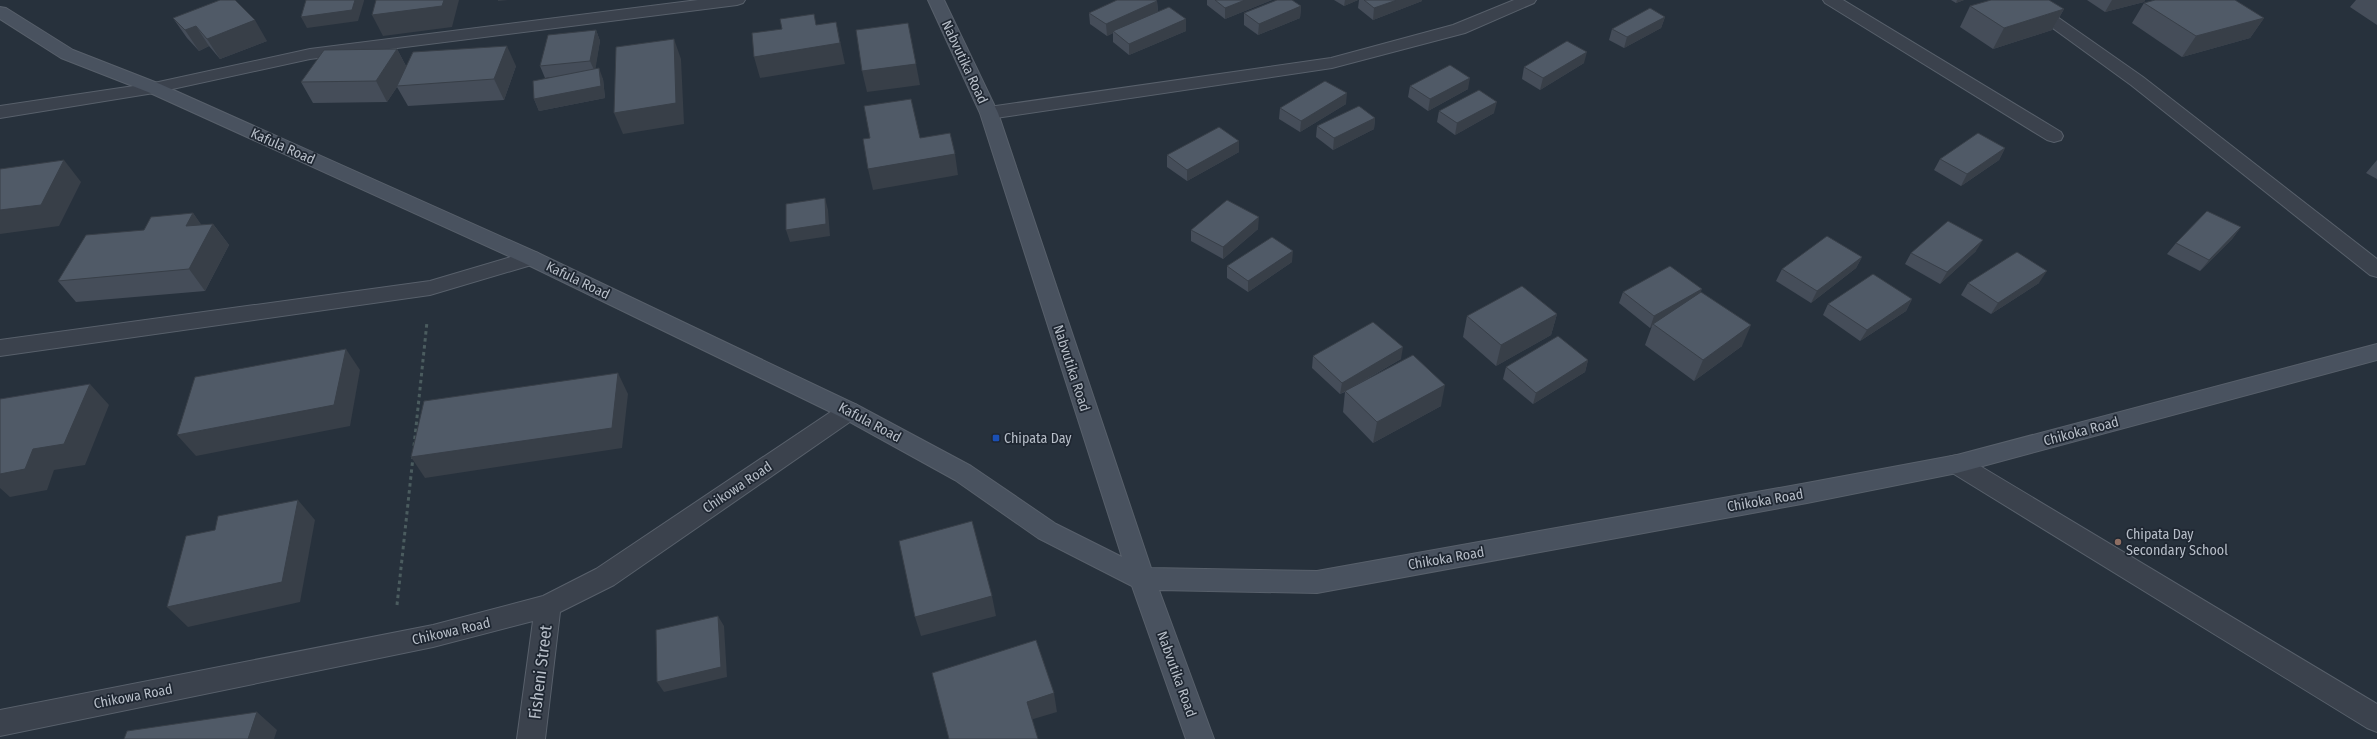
<svg xmlns="http://www.w3.org/2000/svg" width="2377" height="739" font-family="'Fira Sans Condensed',sans-serif">
	<style>
		.lines { fill: none; stroke-linecap: round; stroke-linejoin: round }
		.lane-casing { stroke: #58606b; stroke-width: 2 }
		.street-casing { stroke: #58606b; stroke-width: 2 }
		.secondary-casing { stroke: #58606b; stroke-width: 2 }
		.path { stroke: #4b5c5f; stroke-width: 3; stroke-dasharray: 3.5 3.5; stroke-linecap: butt }
		.lane { fill: #3b424d; fill-rule: evenodd }
		.street { fill: #3b424d; fill-rule: evenodd }
		.secondary { fill: #49525f; fill-rule: evenodd }
		.wall { fill: #454d59 }
		.shaded-wall { fill: #383f48 }
		.building { fill: #505a67; stroke: #383f48 }
		.transit-dot { fill: #1a4fb4; stroke: #1f2732; stroke-width: 1.5 }
		.education-dot { fill: #8d6e63; stroke: #1f2732; stroke-width: 1.5 }
		.labels { text-anchor: middle; stroke-width: 3.5; stroke-linejoin: round; paint-order: stroke }
		.street-label { font-size: 14px; fill: #b7bec8; stroke: #1f2732 }
		.poi-label { font-size: 14px; fill: #b7bec8; stroke: #1f2732; text-anchor: start }
		.near-street-label { font-size: 17px; fill: #b7bec8; stroke: #1f2732 }
	</style>
	<rect width="100%" height="100%" fill="#27313c"/>
	<g class="lines">
		<!-- lane casing -->
		<g class="lane-casing">
			<path id="lane" d="M 1957,455 L 1965,457 L 2377,704 L 2377,732 L 2367,728 L 1949,471 L 1945,464 L 1949,457 Z"/>
		</g>
		<!-- street casing -->
		<g class="street-casing">
			<g id="street">
				<path d="M 698,0 L 745,0 L 743,3 L 737,5 L 310,59 L 154,93 L 0,118 L 0,106 L 154,83 L 310,49 Z"/>
				<path d="M 1514,0 L 1536,0 L 1534,3 L 1465,33 L 1332,68 L 989,119 L 983,117 L 980,113 L 983,109 L 989,107 L 1331,58 L 1453,25 Z"/>
				<path d="M 1823,0 L 1843,0 L 2061,132 L 2063,136 L 2061,140 L 2054,142 L 2047,140 L 1825,3 Z"/>
				<path d="M 2014,0 L 2033,0 L 2143,77 L 2377,259 L 2377,277 L 2370,275 L 2131,85 Z"/>
				<path d="M 531,251 L 538,253 L 541,258 L 538,263 L 430,295 L 0,356 L 0,340 L 430,281 Z"/>
				<path d="M 849,402 L 857,405 L 860,411 L 857,417 L 614,585 L 560,612 L 545,739 L 517,739 L 533,621 L 433,647 L 0,736 L 0,710 L 433,625 L 543,596 L 596,569 L 841,405 Z"/>
			</g>
		</g>
		<!-- secondary casing -->
		<g class="secondary-casing">
			<path id="secondary" d="M 928,0 L 944,0 L 998,113 L 1151,568 L 1317,571 L 1807,483 L 1957,455 L 2377,344 L 2377,360 L 1957,473 L 1807,503 L 1317,593 L 1159,590 L 1214,739 L 1186,739 L 1132,586 L 1038,538 L 955,480 L 841,417 L 524,263 L 148,92 L 61,58 L 0,19 L 0,7 L 6,8 L 73,50 L 160,84 L 538,253 L 857,405 L 971,466 L 1056,524 L 1122,557 L 980,113 Z"/>
		</g>
		<!-- path -->
		<g class="path">
			<path d="M 414,446 L 427,322"/>
			<path d="M 397,605 L 413,457"/>
		</g>
		<!-- lane -->
		<use href="#lane" class="lane"/>
		<!-- street -->
		<use href="#street" class="street"/>
		<!-- secondary -->
		<use href="#secondary" class="secondary"/>
	</g>
	<!-- wall -->
	<g class="wall">
		<path d="M 1207,0 L 1272,0 L 1225,19 L 1207,5 Z"/>
		<path d="M 1334,0 L 1358,0 L 1344,6 Z"/>
		<path d="M 1359,0 L 1422,0 L 1422,1 L 1373,20 L 1358,8 Z"/>
		<path d="M 1951,0 L 1964,0 L 1956,3 Z"/>
		<path d="M 2087,0 L 2145,0 L 2144,2 L 2105,12 Z"/>
		<path d="M 2356,0 L 2377,0 L 2377,25 L 2350,7 Z"/>
		<path d="M 1157,1 L 1158,12 L 1150,16 L 1186,31 L 1129,55 L 1113,42 L 1113,33 L 1107,36 L 1090,24 L 1089,13 Z"/>
		<path d="M 2144,3 L 2264,18 L 2250,38 L 2182,57 L 2132,23 Z"/>
		<path d="M 1301,6 L 1300,18 L 1258,35 L 1244,25 L 1244,13 Z"/>
		<path d="M 1970,6 L 2064,9 L 2052,30 L 1993,49 L 1960,27 Z"/>
		<path d="M 1665,17 L 1661,28 L 1624,48 L 1609,40 L 1612,29 Z"/>
		<path d="M 173,18 L 267,41 L 220,59 L 209,46 L 199,51 L 187,38 Z"/>
		<path d="M 596,30 L 600,41 L 595,68 L 603,79 L 605,98 L 539,111 L 534,99 L 552,77 L 545,78 L 540,66 Z"/>
		<path d="M 397,49 L 406,66 L 516,66 L 504,100 L 408,106 L 397,87 L 387,102 L 313,103 L 301,82 Z"/>
		<path d="M 1584,63 L 1540,90 L 1522,79 L 1524,67 Z"/>
		<path d="M 1410,86 L 1468,89 L 1428,111 L 1408,97 Z"/>
		<path d="M 1346,104 L 1300,132 L 1279,119 L 1280,108 Z"/>
		<path d="M 1439,111 L 1494,113 L 1455,135 L 1437,122 Z"/>
		<path d="M 1375,118 L 1374,129 L 1333,150 L 1316,137 L 1317,126 Z"/>
		<path d="M 2005,148 L 1999,160 L 1961,186 L 1934,170 L 1940,159 Z"/>
		<path d="M 1239,152 L 1187,181 L 1167,167 L 1167,155 Z"/>
		<path d="M 2377,160 L 2377,179 L 2366,173 Z"/>
		<path d="M 193,213 L 201,225 L 213,224 L 229,245 L 205,291 L 76,302 L 58,281 L 144,230 Z"/>
		<path d="M 2241,227 L 2232,239 L 2200,271 L 2167,254 L 2176,243 Z"/>
		<path d="M 1258,229 L 1223,259 L 1191,241 L 1191,230 Z"/>
		<path d="M 1976,251 L 1940,284 L 1905,264 L 1911,253 Z"/>
		<path d="M 1862,257 L 1856,268 L 1811,303 L 1776,281 L 1782,269 Z"/>
		<path d="M 1292,262 L 1248,292 L 1227,278 L 1227,266 Z"/>
		<path d="M 1968,283 L 2039,283 L 1991,314 L 1961,295 Z"/>
		<path d="M 1623,292 L 1700,292 L 1742,346 L 1694,381 L 1645,345 L 1652,326 L 1650,328 L 1619,303 Z"/>
		<path d="M 1912,299 L 1906,311 L 1860,341 L 1823,315 L 1828,304 Z"/>
		<path d="M 1557,314 L 1551,335 L 1496,366 L 1463,337 L 1467,316 Z"/>
		<path d="M 1313,356 L 1401,359 L 1355,386 L 1441,406 L 1373,443 L 1343,412 L 1345,392 L 1340,394 L 1312,368 Z"/>
		<path d="M 1588,360 L 1585,372 L 1533,404 L 1503,379 L 1506,367 Z"/>
	</g>
	<!-- shaded-wall -->
	<g class="shaded-wall">
		<path d="M 355,0 L 364,0 L 364,1 L 358,21 L 307,28 L 301,17 Z"/>
		<path d="M 444,0 L 459,0 L 452,27 L 383,36 L 372,15 Z"/>
		<path d="M 498,0 L 508,0 L 498,1 Z"/>
		<path d="M 1245,0 L 1272,0 L 1225,19 L 1225,8 Z"/>
		<path d="M 1345,0 L 1358,0 L 1344,6 Z"/>
		<path d="M 1397,0 L 1422,0 L 1422,1 L 1373,20 L 1374,8 Z"/>
		<path d="M 1957,0 L 1964,0 L 1956,3 Z"/>
		<path d="M 2112,0 L 2145,0 L 2144,2 L 2105,12 Z"/>
		<path d="M 1157,1 L 1158,12 L 1114,32 L 1113,31 L 1113,33 L 1107,36 L 1106,24 Z"/>
		<path d="M 1301,6 L 1300,18 L 1258,35 L 1259,24 Z"/>
		<path d="M 2064,9 L 2052,30 L 1993,49 L 2004,28 Z"/>
		<path d="M 1665,17 L 1661,28 L 1624,48 L 1627,37 Z"/>
		<path d="M 2264,18 L 2250,38 L 2182,57 L 2196,36 Z"/>
		<path d="M 1186,19 L 1186,31 L 1129,55 L 1129,44 Z"/>
		<path d="M 255,20 L 267,41 L 220,59 L 207,39 Z"/>
		<path d="M 836,22 L 845,64 L 760,78 L 754,57 Z"/>
		<path d="M 196,26 L 209,46 L 199,51 L 185,30 Z"/>
		<path d="M 596,30 L 600,41 L 595,72 L 590,61 Z"/>
		<path d="M 674,39 L 681,59 L 684,124 L 623,134 L 614,113 Z"/>
		<path d="M 507,46 L 516,66 L 504,100 L 494,79 Z"/>
		<path d="M 397,49 L 408,70 L 397,86 L 397,87 L 387,102 L 376,81 Z"/>
		<path d="M 1587,52 L 1584,63 L 1540,90 L 1543,78 Z"/>
		<path d="M 916,64 L 920,85 L 867,92 L 862,71 Z"/>
		<path d="M 599,68 L 603,79 L 605,98 L 539,111 L 534,99 Z"/>
		<path d="M 1470,78 L 1468,89 L 1428,111 L 1430,99 Z"/>
		<path d="M 1347,93 L 1346,104 L 1300,132 L 1301,121 Z"/>
		<path d="M 1497,102 L 1494,113 L 1455,135 L 1457,123 Z"/>
		<path d="M 1375,118 L 1374,129 L 1333,150 L 1334,138 Z"/>
		<path d="M 1239,141 L 1239,152 L 1187,181 L 1187,170 Z"/>
		<path d="M 2005,148 L 1999,160 L 1961,186 L 1967,174 Z"/>
		<path d="M 955,154 L 958,175 L 873,190 L 868,169 Z"/>
		<path d="M 64,160 L 81,182 L 59,226 L 0,234 L 0,210 Z"/>
		<path d="M 825,198 L 828,210 L 830,236 L 790,242 L 786,230 Z"/>
		<path d="M 193,213 L 208,234 L 213,224 L 229,245 L 205,291 L 189,269 L 186,226 Z"/>
		<path d="M 1259,217 L 1258,229 L 1223,259 L 1223,247 Z"/>
		<path d="M 2241,227 L 2232,239 L 2200,271 L 2209,260 Z"/>
		<path d="M 1983,240 L 1976,251 L 1940,284 L 1947,272 Z"/>
		<path d="M 1293,251 L 1292,262 L 1248,292 L 1248,281 Z"/>
		<path d="M 1862,257 L 1856,268 L 1811,303 L 1817,291 Z"/>
		<path d="M 2047,271 L 2039,283 L 1991,314 L 1998,303 Z"/>
		<path d="M 1702,289 L 1697,301 L 1653,324 L 1652,326 L 1650,328 L 1654,316 Z"/>
		<path d="M 1912,299 L 1906,311 L 1860,341 L 1867,330 Z"/>
		<path d="M 1557,314 L 1551,335 L 1496,366 L 1501,345 Z"/>
		<path d="M 1751,325 L 1742,346 L 1694,381 L 1703,360 Z"/>
		<path d="M 1403,347 L 1401,359 L 1340,394 L 1342,383 Z"/>
		<path d="M 346,349 L 360,370 L 350,426 L 196,456 L 177,435 Z"/>
		<path d="M 1588,360 L 1585,372 L 1533,404 L 1536,393 Z"/>
		<path d="M 618,373 L 628,394 L 622,448 L 425,478 L 411,457 Z"/>
		<path d="M 90,384 L 109,405 L 85,465 L 54,470 L 47,490 L 10,497 L 0,488 L 0,474 L 33,449 Z"/>
		<path d="M 1445,385 L 1441,406 L 1373,443 L 1377,422 Z"/>
		<path d="M 298,500 L 315,520 L 300,602 L 188,627 L 167,607 Z"/>
		<path d="M 992,596 L 996,616 L 921,636 L 915,617 Z"/>
		<path d="M 718,616 L 724,626 L 727,677 L 664,692 L 657,682 Z"/>
		<path d="M 1054,693 L 1057,712 L 1030,720 L 1027,702 Z"/>
		<path d="M 257,712 L 277,730 L 274,739 L 248,739 Z"/>
	</g>
	<!-- building -->
	<g class="building">
		<path d="M 220,0 L 235,0 L 255,20 L 207,39 L 196,26 L 185,30 L 173,18 Z"/>
		<path d="M 306,0 L 355,0 L 352,10 L 301,17 Z"/>
		<path d="M 376,0 L 444,0 L 442,6 L 372,15 Z"/>
		<path d="M 1117,0 L 1156,0 L 1157,1 L 1106,24 L 1089,13 Z"/>
		<path d="M 1215,0 L 1245,0 L 1225,8 Z"/>
		<path d="M 1277,0 L 1292,0 L 1301,6 L 1259,24 L 1244,13 Z"/>
		<path d="M 1364,0 L 1397,0 L 1374,8 Z"/>
		<path d="M 1991,0 L 2049,0 L 2064,9 L 2004,28 L 1970,6 Z"/>
		<path d="M 2155,0 L 2235,0 L 2264,18 L 2196,36 L 2144,3 Z"/>
		<path d="M 1169,7 L 1186,19 L 1129,44 L 1113,31 Z"/>
		<path d="M 1650,8 L 1665,17 L 1627,37 L 1612,29 Z"/>
		<path d="M 814,14 L 816,25 L 836,22 L 840,43 L 754,57 L 752,33 L 782,29 L 780,19 Z"/>
		<path d="M 908,23 L 916,64 L 862,71 L 856,30 Z"/>
		<path d="M 596,30 L 590,61 L 540,66 L 548,35 Z"/>
		<path d="M 674,39 L 676,103 L 614,113 L 616,47 Z"/>
		<path d="M 1567,41 L 1587,52 L 1543,78 L 1524,67 Z"/>
		<path d="M 507,46 L 494,79 L 397,86 L 413,52 Z"/>
		<path d="M 397,49 L 376,81 L 301,82 L 324,50 Z"/>
		<path d="M 1450,65 L 1470,78 L 1430,99 L 1410,86 Z"/>
		<path d="M 599,68 L 601,86 L 534,99 L 533,81 Z"/>
		<path d="M 1325,81 L 1347,93 L 1301,121 L 1280,108 Z"/>
		<path d="M 1479,90 L 1497,102 L 1457,123 L 1439,111 Z"/>
		<path d="M 911,99 L 920,138 L 950,133 L 955,154 L 868,169 L 863,139 L 870,138 L 864,106 Z"/>
		<path d="M 1359,106 L 1375,118 L 1334,138 L 1317,126 Z"/>
		<path d="M 1219,127 L 1239,141 L 1187,170 L 1167,155 Z"/>
		<path d="M 1978,133 L 2005,148 L 1967,174 L 1940,159 Z"/>
		<path d="M 64,160 L 41,205 L 0,210 L 0,169 Z"/>
		<path d="M 825,198 L 826,224 L 786,230 L 786,204 Z"/>
		<path d="M 1227,200 L 1259,217 L 1223,247 L 1191,230 Z"/>
		<path d="M 2207,211 L 2241,227 L 2209,260 L 2176,243 Z"/>
		<path d="M 193,213 L 186,226 L 213,224 L 189,269 L 58,281 L 86,235 L 144,230 L 151,217 Z"/>
		<path d="M 1948,221 L 1983,240 L 1947,272 L 1911,253 Z"/>
		<path d="M 1827,236 L 1862,257 L 1817,291 L 1782,269 Z"/>
		<path d="M 1272,237 L 1293,251 L 1248,281 L 1227,266 Z"/>
		<path d="M 2017,252 L 2047,271 L 1998,303 L 1968,283 Z"/>
		<path d="M 1670,266 L 1702,289 L 1654,316 L 1623,292 Z"/>
		<path d="M 1873,274 L 1912,299 L 1867,330 L 1828,304 Z"/>
		<path d="M 1522,286 L 1557,314 L 1501,345 L 1467,316 Z"/>
		<path d="M 1701,292 L 1751,325 L 1703,360 L 1653,324 Z"/>
		<path d="M 1373,322 L 1403,347 L 1342,383 L 1313,356 Z"/>
		<path d="M 1558,336 L 1588,360 L 1536,393 L 1506,367 Z"/>
		<path d="M 346,349 L 334,405 L 177,435 L 195,377 Z"/>
		<path d="M 1413,355 L 1445,385 L 1377,422 L 1345,391 Z"/>
		<path d="M 618,373 L 612,428 L 411,457 L 424,401 Z"/>
		<path d="M 90,384 L 64,444 L 33,449 L 25,469 L 0,474 L 0,399 Z"/>
		<path d="M 298,500 L 282,582 L 167,607 L 186,536 L 215,530 L 218,516 Z"/>
		<path d="M 972,521 L 992,596 L 915,617 L 899,541 Z"/>
		<path d="M 718,616 L 721,667 L 657,682 L 656,630 Z"/>
		<path d="M 1036,640 L 1054,693 L 1027,702 L 1038,739 L 949,739 L 932,673 Z"/>
		<path d="M 257,712 L 248,739 L 124,739 L 127,731 Z"/>
	</g>
	<!-- markers -->
	<rect class="transit-dot" x="992" y="434" width="8" height="8" rx="2"/>
	<circle class="education-dot" cx="2118" cy="542" r="4"/>
	<g class="labels">
		<!-- street labels -->
		<g class="street-label">
			<text transform="translate(965 62) rotate(65)" y="5">Nabvutika Road</text>
			<text transform="translate(283 146) rotate(24)" y="5">Kafula Road</text>
			<text transform="translate(578 280) rotate(26)" y="5">Kafula Road</text>
			<text transform="translate(1072 368) rotate(72)" y="5">Nabvutika Road</text>
			<text transform="translate(870 422) rotate(28)" y="5">Kafula Road</text>
			<text transform="translate(2081 431) rotate(-15)" y="5">Chikoka Road</text>
			<text transform="translate(737 487) rotate(-34)" y="5">Chikowa Road</text>
			<text transform="translate(1765 500) rotate(-10)" y="5">Chikoka Road</text>
			<text transform="translate(1446 558) rotate(-10)" y="5">Chikoka Road</text>
			<text transform="translate(451 631) rotate(-13)" y="5">Chikowa Road</text>
			<text transform="translate(1177 674) rotate(70)" y="5">Nabvutika Road</text>
			<text transform="translate(133 696) rotate(-11)" y="5">Chikowa Road</text>
		</g>
		<!-- poi labels -->
		<g class="poi-label">
			<text x="1004" y="443">Chipata Day</text>
			<text x="2126" y="539">Chipata Day<tspan x="2126" dy="16">Secondary School</tspan></text>
		</g>
		<!-- near-street labels -->
		<g class="near-street-label">
			<text transform="translate(540 672) rotate(-83)" y="6">Fisheni Street</text>
		</g>
	</g>
</svg>
